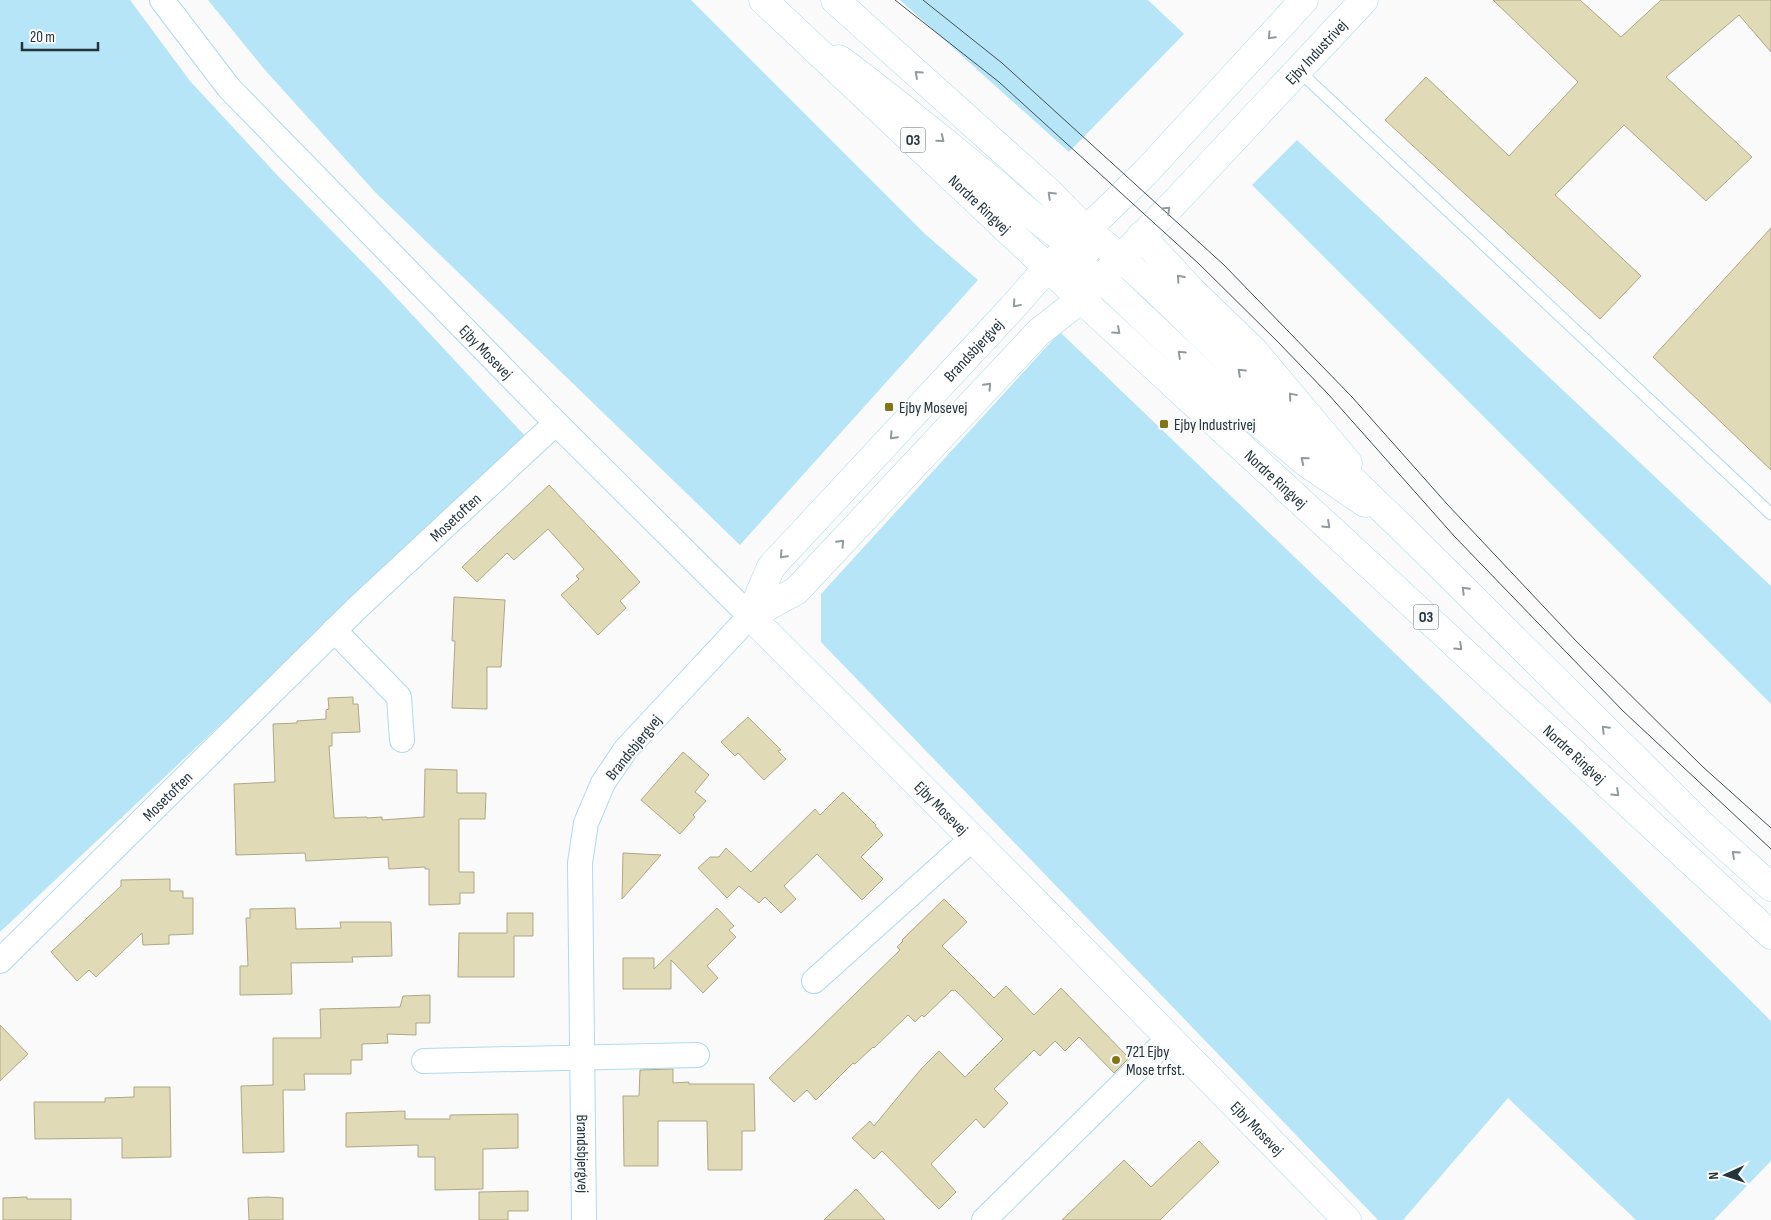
<svg xmlns="http://www.w3.org/2000/svg" width="1771" height="1220" font-family="'Sofia Sans Condensed',sans-serif">
	<style>
		.green { fill: #b6e5f8 }
		.building { fill: #e0dab6; stroke: #ada884 }
		.lines { fill: none; stroke-linecap: round; stroke-linejoin: round }
		.service-casing { stroke: #b0daea; stroke-width: 13 }
		.minor-casing { stroke: #b0daea; stroke-width: 26 }
		.tertiary-casing { stroke: #b0daea; stroke-width: 29 }
		.primary-casing { stroke: #b0daea; stroke-width: 29 }
		.service { stroke: #fff; stroke-width: 11 }
		.minor { stroke: #fff; stroke-width: 24 }
		.tertiary { stroke: #fff; stroke-width: 28 }
		.primary { stroke: #fff; stroke-width: 28 }
		.tram { stroke: #435056; stroke-width: 1 }
		.oneway { stroke: #929a9d }
		.poi-dot { fill: #827517; stroke: #fafafa; stroke-width: 2 }
		.labels { text-anchor: middle; stroke-width: 4.5; stroke-linejoin: round; paint-order: stroke }
		.shield { fill: #fafafa; stroke: #646f74; stroke-width: 1 }
		.shield-label { font-size: 15px; font-weight: bold; fill: #24343b }
		.street-label { font-size: 16px; fill: #24343b; stroke: #fafafa }
		.poi-label { font-size: 16px; fill: #24343b; stroke: #fafafa; text-anchor: start }
	</style>
	<rect width="100%" height="100%" fill="#fafafa"/>
	<!-- green -->
	<g class="green">
		<path d="M 0,0 L 130,0 L 190,81 L 279,177 L 378,278 L 526,437 L 0,932 Z"/>
		<path d="M 208,0 L 691,0 L 925,234 L 978,280 L 740,545 L 375,192 L 265,70 Z"/>
		<path d="M 900,0 L 1148,0 L 1184,34 L 1069,152 Z"/>
		<path d="M 1297,140 L 1771,586 L 1771,704 L 1252,185 Z"/>
		<path d="M 1060,332 L 1577,828 L 1771,1021 L 1771,1161 L 1714,1220 L 1636,1220 L 1508,1098 L 1403,1220 L 1378,1220 L 821,642 L 821,594 Z"/>
	</g>
	<!-- building -->
	<g class="building">
		<path d="M 1493,0 L 1580,0 L 1621,37 L 1661,0 L 1771,0 L 1771,52 L 1739,15 L 1666,77 L 1752,157 L 1706,201 L 1624,125 L 1555,195 L 1641,276 L 1600,319 L 1385,120 L 1426,77 L 1509,156 L 1578,82 Z"/>
		<path d="M 1771,228 L 1771,470 L 1653,357 Z"/>
		<path d="M 549,485 L 610,549 L 640,582 L 620,601 L 626,608 L 598,635 L 561,595 L 579,579 L 576,576 L 584,569 L 548,529 L 514,560 L 507,553 L 477,582 L 462,567 Z"/>
		<path d="M 454,597 L 505,600 L 501,667 L 487,667 L 487,709 L 452,708 L 455,641 L 452,641 Z"/>
		<path d="M 353,697 L 353,704 L 358,704 L 360,732 L 332,733 L 332,746 L 329,746 L 334,818 L 367,817 L 367,818 L 382,817 L 382,820 L 424,817 L 425,769 L 457,770 L 457,793 L 486,793 L 485,819 L 459,819 L 459,872 L 474,872 L 474,893 L 460,893 L 460,904 L 429,905 L 429,869 L 425,869 L 425,867 L 389,869 L 388,857 L 306,861 L 305,853 L 236,855 L 234,784 L 275,782 L 273,724 L 297,723 L 297,721 L 326,719 L 326,710 L 329,709 L 328,698 Z"/>
		<path d="M 748,717 L 781,750 L 778,751 L 786,759 L 764,780 L 738,753 L 735,756 L 721,742 Z"/>
		<path d="M 683,752 L 709,775 L 695,792 L 706,801 L 693,815 L 695,817 L 680,834 L 641,800 Z"/>
		<path d="M 843,792 L 876,825 L 875,826 L 883,835 L 861,857 L 883,879 L 862,900 L 817,854 L 784,886 L 796,899 L 781,913 L 765,897 L 759,903 L 739,886 L 727,898 L 698,868 L 710,857 L 719,857 L 726,848 L 751,872 L 815,809 L 820,815 Z"/>
		<path d="M 623,853 L 661,855 L 622,899 Z"/>
		<path d="M 170,879 L 170,891 L 183,891 L 183,898 L 193,898 L 193,934 L 169,935 L 169,944 L 143,945 L 142,933 L 96,977 L 89,970 L 77,981 L 51,952 L 121,886 L 121,880 Z"/>
		<path d="M 944,899 L 967,922 L 942,946 L 994,998 L 1006,986 L 1034,1015 L 1061,988 L 1129,1058 L 1114,1073 L 1079,1037 L 1065,1051 L 1055,1041 L 1040,1056 L 1034,1050 L 994,1089 L 1008,1103 L 984,1128 L 976,1119 L 931,1164 L 956,1192 L 939,1209 L 882,1151 L 874,1159 L 852,1138 L 870,1121 L 874,1126 L 921,1069 L 939,1051 L 965,1077 L 1003,1039 L 955,990 L 953,991 L 952,990 L 924,1017 L 922,1015 L 915,1022 L 908,1015 L 874,1048 L 873,1047 L 855,1064 L 853,1063 L 816,1100 L 807,1090 L 794,1102 L 769,1078 L 900,950 L 897,947 L 903,941 L 902,940 Z"/>
		<path d="M 295,908 L 296,929 L 341,928 L 340,922 L 391,922 L 392,956 L 352,957 L 353,962 L 291,963 L 292,994 L 240,995 L 240,966 L 248,966 L 246,918 L 250,918 L 250,909 Z"/>
		<path d="M 717,908 L 734,926 L 729,930 L 736,937 L 707,966 L 718,978 L 703,993 L 671,960 L 671,989 L 623,989 L 623,958 L 654,958 L 654,969 Z"/>
		<path d="M 507,913 L 533,913 L 533,936 L 514,936 L 514,977 L 458,977 L 459,933 L 507,933 Z"/>
		<path d="M 430,995 L 430,1023 L 416,1023 L 416,1035 L 387,1034 L 388,1043 L 362,1044 L 362,1060 L 351,1060 L 351,1074 L 304,1074 L 305,1090 L 283,1090 L 284,1152 L 243,1153 L 241,1086 L 273,1085 L 273,1038 L 321,1038 L 320,1009 L 400,1007 L 403,996 Z"/>
		<path d="M 0,1025 L 28,1054 L 0,1081 Z"/>
		<path d="M 673,1069 L 673,1083 L 689,1082 L 689,1084 L 754,1084 L 755,1131 L 742,1131 L 742,1170 L 708,1170 L 707,1121 L 658,1121 L 658,1166 L 624,1166 L 623,1096 L 639,1096 L 640,1070 Z"/>
		<path d="M 134,1087 L 170,1087 L 171,1157 L 122,1158 L 122,1138 L 35,1139 L 34,1102 L 105,1102 L 105,1098 L 134,1097 Z"/>
		<path d="M 405,1111 L 405,1119 L 450,1119 L 450,1115 L 518,1114 L 518,1148 L 483,1149 L 483,1189 L 435,1190 L 435,1157 L 418,1157 L 418,1145 L 346,1147 L 346,1113 Z"/>
		<path d="M 1199,1141 L 1219,1162 L 1160,1220 L 1062,1220 L 1124,1160 L 1151,1187 Z"/>
		<path d="M 856,1189 L 885,1220 L 824,1220 Z"/>
		<path d="M 528,1191 L 528,1211 L 508,1211 L 508,1220 L 479,1220 L 479,1192 Z"/>
		<path d="M 27,1197 L 27,1199 L 71,1199 L 71,1220 L 3,1220 L 3,1198 Z"/>
		<path d="M 267,1197 L 283,1198 L 283,1220 L 249,1220 L 248,1198 Z"/>
	</g>
	<g class="lines">
		<!-- service casing -->
		<g class="service-casing">
			<path id="service" d="M 1298,70 L 1771,514"/>
		</g>
		<!-- minor casing -->
		<g class="minor-casing">
			<g id="minor">
				<path id="s1" d="M 162,0 L 229,88 L 556,423 L 750,616 L 626,749 L 603,783 L 586,823 L 580,863 L 584,1220"/>
				<path d="M 334,630 L 399,697 L 402,740"/>
				<path id="s2" d="M 0,961 L 357,608 L 556,423"/>
				<path d="M 814,981 L 973,838"/>
				<path d="M 424,1061 L 697,1055"/>
				<path d="M 984,1220 L 1170,1037"/>
			</g>
		</g>
		<!-- tertiary casing -->
		<g class="tertiary-casing">
			<g id="tertiary">
				<path d="M 839,59 C 892,98 943,141 995,183 C 1023,207 1052,236 1087,250"/>
				<path d="M 1141,236 L 1191,290 L 1254,351 L 1348,463"/>
				<path d="M 1048,267 L 1074,266 L 1101,278 L 1224,394 L 1308,464 L 1365,503"/>
				<path id="s3" d="M 750,616 L 796,591 L 1039,332 L 1081,299 L 1176,201 L 1364,0"/>
				<path id="s4" d="M 750,616 C 951,816 1150,1017 1347,1220"/>
				<path id="s5" d="M 750,616 L 771,567 L 1012,308 L 1048,267 L 1145,173 L 1304,0"/>
			</g>
		</g>
		<!-- primary casing -->
		<g class="primary-casing">
			<g id="primary">
				<path id="s6" d="M 763,0 L 1081,299 L 1771,935"/>
				<path d="M 835,0 L 1050,193 L 1085,229 L 1120,257 L 1157,291 L 1402,528 L 1703,826 L 1771,887"/>
			</g>
		</g>
		<!-- service -->
		<use href="#service" class="service"/>
		<!-- minor -->
		<use href="#minor" class="minor"/>
		<!-- tertiary -->
		<use href="#tertiary" class="tertiary"/>
		<!-- primary -->
		<use href="#primary" class="primary"/>
		<!-- tram -->
		<g class="tram">
			<path d="M 895,0 L 999,82 L 1198,263 L 1278,342 L 1329,395 L 1455,537 L 1623,711 L 1771,849"/>
			<path d="M 923,0 L 1002,63 L 1224,265 L 1352,397 L 1447,504 L 1577,642 L 1703,767 L 1771,828"/>
		</g>
	</g>
	<!-- one-way arrows -->
	<defs><path id="oneway-chevron" d="M-2-3.5L2.5 0L-2 3.5" fill="none" stroke-width="1.6" stroke-linecap="round" stroke-linejoin="round" transform="scale(1.25)"/></defs>
	<g class="oneway">
		<use href="#oneway-chevron" transform="translate(1271 36) rotate(133)"/>
		<use href="#oneway-chevron" transform="translate(918 74) rotate(-138)"/>
		<use href="#oneway-chevron" transform="translate(941 139) rotate(39)"/>
		<use href="#oneway-chevron" transform="translate(1051 195) rotate(-136)"/>
		<use href="#oneway-chevron" transform="translate(1167 210) rotate(-44)"/>
		<use href="#oneway-chevron" transform="translate(1180 278) rotate(-132)"/>
		<use href="#oneway-chevron" transform="translate(1016 304) rotate(130)"/>
		<use href="#oneway-chevron" transform="translate(1117 331) rotate(42)"/>
		<use href="#oneway-chevron" transform="translate(1181 354) rotate(-137)"/>
		<use href="#oneway-chevron" transform="translate(1241 372) rotate(-136)"/>
		<use href="#oneway-chevron" transform="translate(988 386) rotate(-47)"/>
		<use href="#oneway-chevron" transform="translate(1292 396) rotate(-130)"/>
		<use href="#oneway-chevron" transform="translate(893 436) rotate(133)"/>
		<use href="#oneway-chevron" transform="translate(1304 460) rotate(-141)"/>
		<use href="#oneway-chevron" transform="translate(1327 525) rotate(43)"/>
		<use href="#oneway-chevron" transform="translate(841 543) rotate(-47)"/>
		<use href="#oneway-chevron" transform="translate(783 555) rotate(133)"/>
		<use href="#oneway-chevron" transform="translate(1465 590) rotate(-135)"/>
		<use href="#oneway-chevron" transform="translate(1459 647) rotate(43)"/>
		<use href="#oneway-chevron" transform="translate(1605 729) rotate(-135)"/>
		<use href="#oneway-chevron" transform="translate(1616 793) rotate(43)"/>
		<use href="#oneway-chevron" transform="translate(1735 854) rotate(-138)"/>
	</g>
	<!-- markers -->
	<g class="poi-dot">
		<rect x="884" y="402" width="10" height="10" rx="2.5"/>
		<rect x="1159" y="419" width="10" height="10" rx="2.5"/>
		<circle cx="1116" cy="1060" r="5"/>
	</g>
	<g class="labels">
		<!-- shield labels -->
		<g class="shield">
			<rect x="900.5" y="127.5" width="25" height="25" rx="4"/>
			<rect x="1413.5" y="604.5" width="25" height="25" rx="4"/>
		</g>
		<g class="shield-label">
			<text x="913" y="145">O3</text>
			<text x="1426" y="622">O3</text>
		</g>
		<!-- street labels -->
		<g class="street-label">
			<text dy="6" stroke="none"><textPath href="#s3" startOffset="802">Ejby Industrivej</textPath></text>
			<text dy="6" stroke="none"><textPath href="#s6" startOffset="298">Nordre Ringvej</textPath></text>
			<text dy="6" stroke="none"><textPath href="#s5" startOffset="350">Brandsbjergvej</textPath></text>
			<text dy="6" stroke="none"><textPath href="#s1" startOffset="479">Ejby Mosevej</textPath></text>
			<text dy="6" stroke="none"><textPath href="#s6" startOffset="702">Nordre Ringvej</textPath></text>
			<text dy="6" stroke="none"><textPath href="#s2" startOffset="636">Mosetoften</textPath></text>
			<text transform="translate(633 747) rotate(-51)" y="6">Brandsbjergvej</text>
			<text dy="6" stroke="none"><textPath href="#s6" startOffset="1108">Nordre Ringvej</textPath></text>
			<text dy="6" stroke="none"><textPath href="#s2" startOffset="235">Mosetoften</textPath></text>
			<text dy="6" stroke="none"><textPath href="#s4" startOffset="271">Ejby Mosevej</textPath></text>
			<text dy="6" stroke="none"><textPath href="#s4" startOffset="721">Ejby Mosevej</textPath></text>
			<text dy="6" stroke="none"><textPath href="#s1" startOffset="1450">Brandsbjergvej</textPath></text>
		</g>
		<!-- poi labels -->
		<g class="poi-label">
			<text x="899" y="413">Ejby Mosevej</text>
			<text x="1174" y="430">Ejby Industrivej</text>
			<text x="1126" y="1057">721 Ejby<tspan x="1126" dy="18">Mose trfst.</tspan></text>
		</g>
	</g>
	<!-- north arrow -->
	<g transform="translate(1726 1175) rotate(267)" stroke="#fafafa" stroke-width="4" paint-order="stroke">
	<path d="M0-4L9 19L0 12L-9 19Z" fill="#24343b"/>
	<text y="-8" font-size="14" font-weight="bold" text-anchor="middle" fill="#24343b">N</text>
	</g>
	<!-- scale -->
	<path d="M22 42v8h76v-8" fill="none" stroke="#24343b" stroke-width="2.5"/>
	<text x="30" y="42" font-size="15" fill="#24343b" stroke="#fafafa" stroke-width="4" paint-order="stroke">20 m</text>
</svg>
